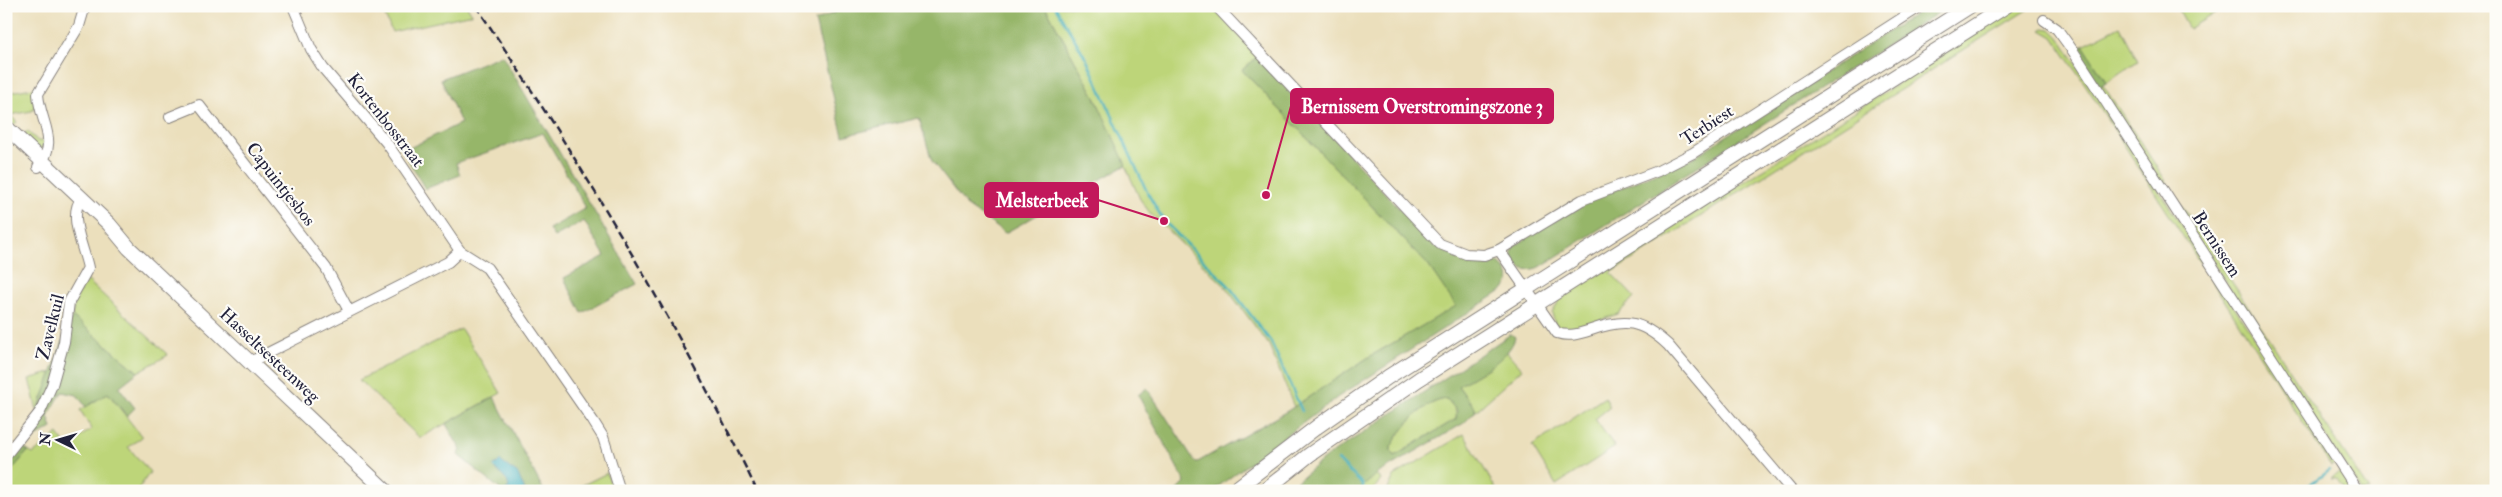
<svg xmlns="http://www.w3.org/2000/svg" width="2502" height="497" font-family="'IM FELL Double Pica',serif">
	<style>
		.green { fill: #bdd579; stroke: #707c5a }
		.forest { fill: #96b669; stroke: #5c6c52; fill-rule: evenodd }
		.water { fill: #39aab7; stroke: #2e6679 }
		.lines { fill: none; stroke-linecap: round; stroke-linejoin: round }
		.stream { stroke: #39aab7; stroke-width: 2.5 }
		.minor-casing { stroke: #86807c; stroke-width: 12 }
		.secondary-casing { stroke: #86807c; stroke-width: 16 }
		.minor { stroke: #fff; stroke-width: 10 }
		.secondary { stroke: #fff; stroke-width: 14 }
		.rail { stroke: #22223b; stroke-width: 2.5; stroke-dasharray: 8 4; stroke-linecap: butt }
		.labels { text-anchor: middle; stroke-width: 4.5; stroke-linejoin: round; paint-order: stroke }
		.street-label { font-size: 18px; fill: #22223b; stroke: #fdfcf7 }
		.leader { fill: none; stroke: #c2185b; stroke-width: 2 }
		.callout-dot { fill: #c2185b; stroke: #fdfcf7; stroke-width: 2 }
		.callout { fill: #c2185b; stroke: #c2185b; stroke-width: 2 }
		.callout-label { font-size: 19px; text-anchor: middle; font-weight: bold; fill: #fff }
	</style>
	<rect width="100%" height="100%" fill="#fdfcf7"/>
	<filter id="ink" filterUnits="userSpaceOnUse"><feTurbulence type="fractalNoise" baseFrequency=".02" numOctaves="2"/><feDisplacementMap in="SourceGraphic" scale="10" xChannelSelector="R" yChannelSelector="G"/><feConvolveMatrix kernelMatrix="1 2 1 2 8 2 1 2 1" color-interpolation-filters="sRGB"/></filter>
	<filter id="wash" filterUnits="userSpaceOnUse"><feTurbulence type="fractalNoise" baseFrequency=".0096" numOctaves="4" result="noise"/><feDisplacementMap in="SourceGraphic" scale="20" xChannelSelector="R" yChannelSelector="G"/><feGaussianBlur stdDeviation="1.12" result="paint"/><feColorMatrix in="noise" values="0 0 0 0 0 0 0 0 0 0 0 0 0 0 0 0 0 1.4 0 .05"/><feComposite in="paint" operator="in"/></filter>
	<g filter="url(#wash)">
		<rect width="100%" height="100%" fill="#ebdfbc"/>
		<!-- green -->
		<g class="green">
			<path d="M 381,6 L 467,6 L 472,14 L 392,32 Z"/>
			<path d="M 1045,6 L 1211,6 L 1258,56 L 1242,70 L 1428,265 L 1457,306 L 1369,357 L 1294,407 L 1269,345 L 1224,285 L 1150,213 L 1140,199 L 1094,95 Z"/>
			<path d="M 2020,6 L 2033,6 L 1611,273 L 1634,297 L 1618,314 L 1573,329 L 1566,330 L 1555,324 L 1552,313 L 1560,299 Z"/>
			<path d="M 2176,6 L 2226,6 L 2189,29 Z"/>
			<path d="M 2120,26 L 2138,61 L 2106,82 L 2083,45 Z"/>
			<path d="M 2044,28 L 2051,29 L 2059,37 L 2336,463 L 2331,466 L 2079,75 L 2053,37 L 2041,30 Z"/>
			<path d="M 2103,85 L 2369,491 L 2361,491 L 2099,87 Z"/>
			<path d="M 32,88 L 36,89 L 35,107 L 32,111 L 10,115 L 17,122 L 14,125 L 6,118 L 6,93 Z"/>
			<path d="M 27,131 L 38,141 L 45,141 L 42,150 L 36,147 L 24,134 Z"/>
			<path d="M 87,280 L 168,355 L 138,372 L 72,316 L 75,299 Z"/>
			<path d="M 461,329 L 501,393 L 420,438 L 359,380 Z"/>
			<path d="M 1506,351 L 1522,369 L 1475,412 L 1475,408 L 1458,386 L 1490,367 Z"/>
			<path d="M 53,372 L 37,410 L 29,379 Z"/>
			<path d="M 108,393 L 142,437 L 128,447 L 150,472 L 137,491 L 6,491 L 6,477 L 28,451 L 33,454 L 58,434 L 66,446 L 92,429 L 80,410 Z"/>
			<path d="M 1605,397 L 1610,407 L 1595,419 L 1615,447 L 1556,485 L 1532,446 Z"/>
			<path d="M 1447,399 C 1454,405 1457,410 1456,419 L 1395,456 L 1391,451 L 1391,447 C 1402,428 1423,401 1447,399 Z"/>
			<path d="M 1464,434 L 1497,491 L 1387,491 L 1394,476 Z"/>
			<path d="M 2339,472 L 2343,473 L 2354,491 L 2345,491 L 2337,479 L 2331,479 Z"/>
			<path d="M 607,473 L 613,491 L 571,491 Z"/>
			<path d="M 1377,474 L 1381,480 L 1372,491 L 1358,491 Z"/>
		</g>
		<!-- forest -->
		<g class="forest">
			<path d="M 849,6 L 1045,6 L 1094,95 L 1126,165 L 1005,233 L 966,205 L 932,161 L 919,118 L 843,136 L 815,21 Z"/>
			<path d="M 1928,6 L 1949,6 L 1540,267 C 1524,274 1508,266 1513,247 L 1580,205 L 1694,157 Z"/>
			<path d="M 2083,45 L 2106,82 L 2099,87 L 2077,50 Z"/>
			<path d="M 502,55 L 637,284 L 582,313 L 564,278 L 605,256 L 584,221 L 554,237 L 549,229 L 586,208 L 543,133 L 456,163 L 460,175 L 425,189 L 403,151 L 461,123 L 441,79 Z"/>
			<path d="M 1258,56 L 1433,245 C 1441,249 1449,254 1458,257 C 1476,262 1497,253 1507,273 C 1511,281 1508,284 1503,290 L 1338,397 L 1212,491 L 1176,491 L 1185,482 L 1138,395 L 1147,388 L 1196,463 L 1289,410 L 1369,357 L 1456,306 L 1428,265 L 1242,70 Z"/>
			<path d="M 72,316 L 138,372 L 119,387 L 135,408 L 127,416 L 108,393 L 86,407 L 77,395 L 62,392 L 48,416 L 52,428 L 34,438 L 29,437 L 27,433 L 32,427 Z"/>
			<path d="M 1511,334 L 1515,337 C 1511,358 1475,376 1458,386 L 1475,408 L 1475,412 L 1464,423 L 1377,474 L 1358,491 L 1285,491 L 1325,458 ZM 1447,399 L 1457,411 L 1456,419 L 1395,456 L 1391,451 L 1391,447 C 1402,428 1423,401 1447,399 Z"/>
			<path d="M 494,397 L 544,491 L 502,491 L 458,455 L 461,450 L 446,424 Z"/>
			<path d="M 20,445 L 28,451 L 6,477 L 6,461 Z"/>
		</g>
		<!-- water -->
		<path class="water" d="M 500,461 L 518,474 L 525,491 L 504,491 L 509,487 L 507,481 L 493,466 Z"/>
		<g class="lines">
			<!-- stream -->
			<g class="stream">
				<path d="M 1055,6 L 1087,60 L 1148,194 L 1164,221 L 1229,286 L 1271,342 L 1302,411"/>
				<path d="M 1338,460 L 1362,484 L 1364,491"/>
				<path d="M 2301,491 L 2329,470"/>
			</g>
		</g>
	</g>
	<g filter="url(#ink)">
		<g class="lines">
			<!-- minor casing -->
			<g class="minor-casing">
				<g id="minor">
					<path d="M 293,6 L 311,49 L 323,68 L 386,142 L 460,251 L 487,268 L 593,421 L 603,437 L 620,491"/>
					<path d="M 1216,6 L 1440,244 L 1466,254 L 1484,255 L 1499,250 L 1582,200 L 1658,171 L 1693,153 L 1921,6"/>
					<path d="M 2044,20 L 2057,29 L 2073,51 L 2358,491"/>
					<path d="M 170,117 L 199,105 L 326,268 L 349,311"/>
					<path d="M 38,167 C 60,141 40,123 38,94 L 79,26 L 85,6"/>
					<path d="M 1499,250 L 1557,333 C 1569,337 1579,334 1591,330 C 1625,318 1641,320 1668,345 L 1792,491"/>
					<path d="M 250,362 L 448,262 L 460,251"/>
					<path d="M 6,455 L 40,412 L 52,385 L 64,342 L 69,302 L 88,268 C 84,248 67,214 82,198"/>
				</g>
			</g>
			<!-- secondary casing -->
			<g class="secondary-casing">
				<g id="secondary">
					<path d="M 6,127 L 109,224 L 129,248 L 386,491"/>
					<path d="M 1233,491 L 1318,426 L 1388,377 L 1970,6"/>
					<path d="M 1264,491 L 1309,455 L 1419,379 L 2006,6"/>
				</g>
			</g>
			<!-- minor -->
			<use href="#minor" class="minor"/>
			<!-- secondary -->
			<use href="#secondary" class="secondary"/>
			<!-- rail -->
			<path class="rail" d="M 476,6 C 580,161 677,322 757,491"/>
		</g>
	</g>
	<g class="labels">
		<!-- street labels -->
		<g class="street-label">
			<text transform="translate(386 120) rotate(52)" y="6">Kortenbosstraat</text>
			<text transform="translate(1707 125) rotate(-33)" y="6">Terbiest</text>
			<text transform="translate(281 184) rotate(52)" y="6">Capuintjesbos</text>
			<text transform="translate(2217 244) rotate(57)" y="6">Bernissem</text>
			<text transform="translate(50 327) rotate(-76)" y="6">Zavelkuil</text>
			<text transform="translate(270 355) rotate(43)" y="6">Hasseltsesteenweg</text>
		</g>
	</g>
	<!-- callouts -->
	<path class="leader" d="M1266 195L1291 106M1164 221L1098 200"/>
	<g class="callout-dot">
		<circle cx="1266" cy="195" r="5"/>
		<circle cx="1164" cy="221" r="5"/>
	</g>
	<g class="callout">
		<rect x="1291" y="89" width="262" height="34" rx="5"/>
		<rect x="985" y="183" width="113" height="34" rx="5"/>
	</g>
	<g class="callout-label">
		<text x="1422" y="113">Bernissem Overstromingszone 3</text>
		<text x="1042" y="207">Melsterbeek</text>
	</g>
	<!-- margin -->
	<rect width="2502" height="497" fill="none" stroke="#fdfcf7" stroke-width="25"/>
	<!-- north arrow -->
	<g transform="translate(58 440) rotate(275)" stroke="#fdfcf7" stroke-width="4" paint-order="stroke">
	<path d="M0-4L9 19L0 12L-9 19Z" fill="#22223b"/>
	<text y="-8" font-size="14" font-weight="bold" text-anchor="middle" fill="#22223b">N</text>
	</g>
</svg>
